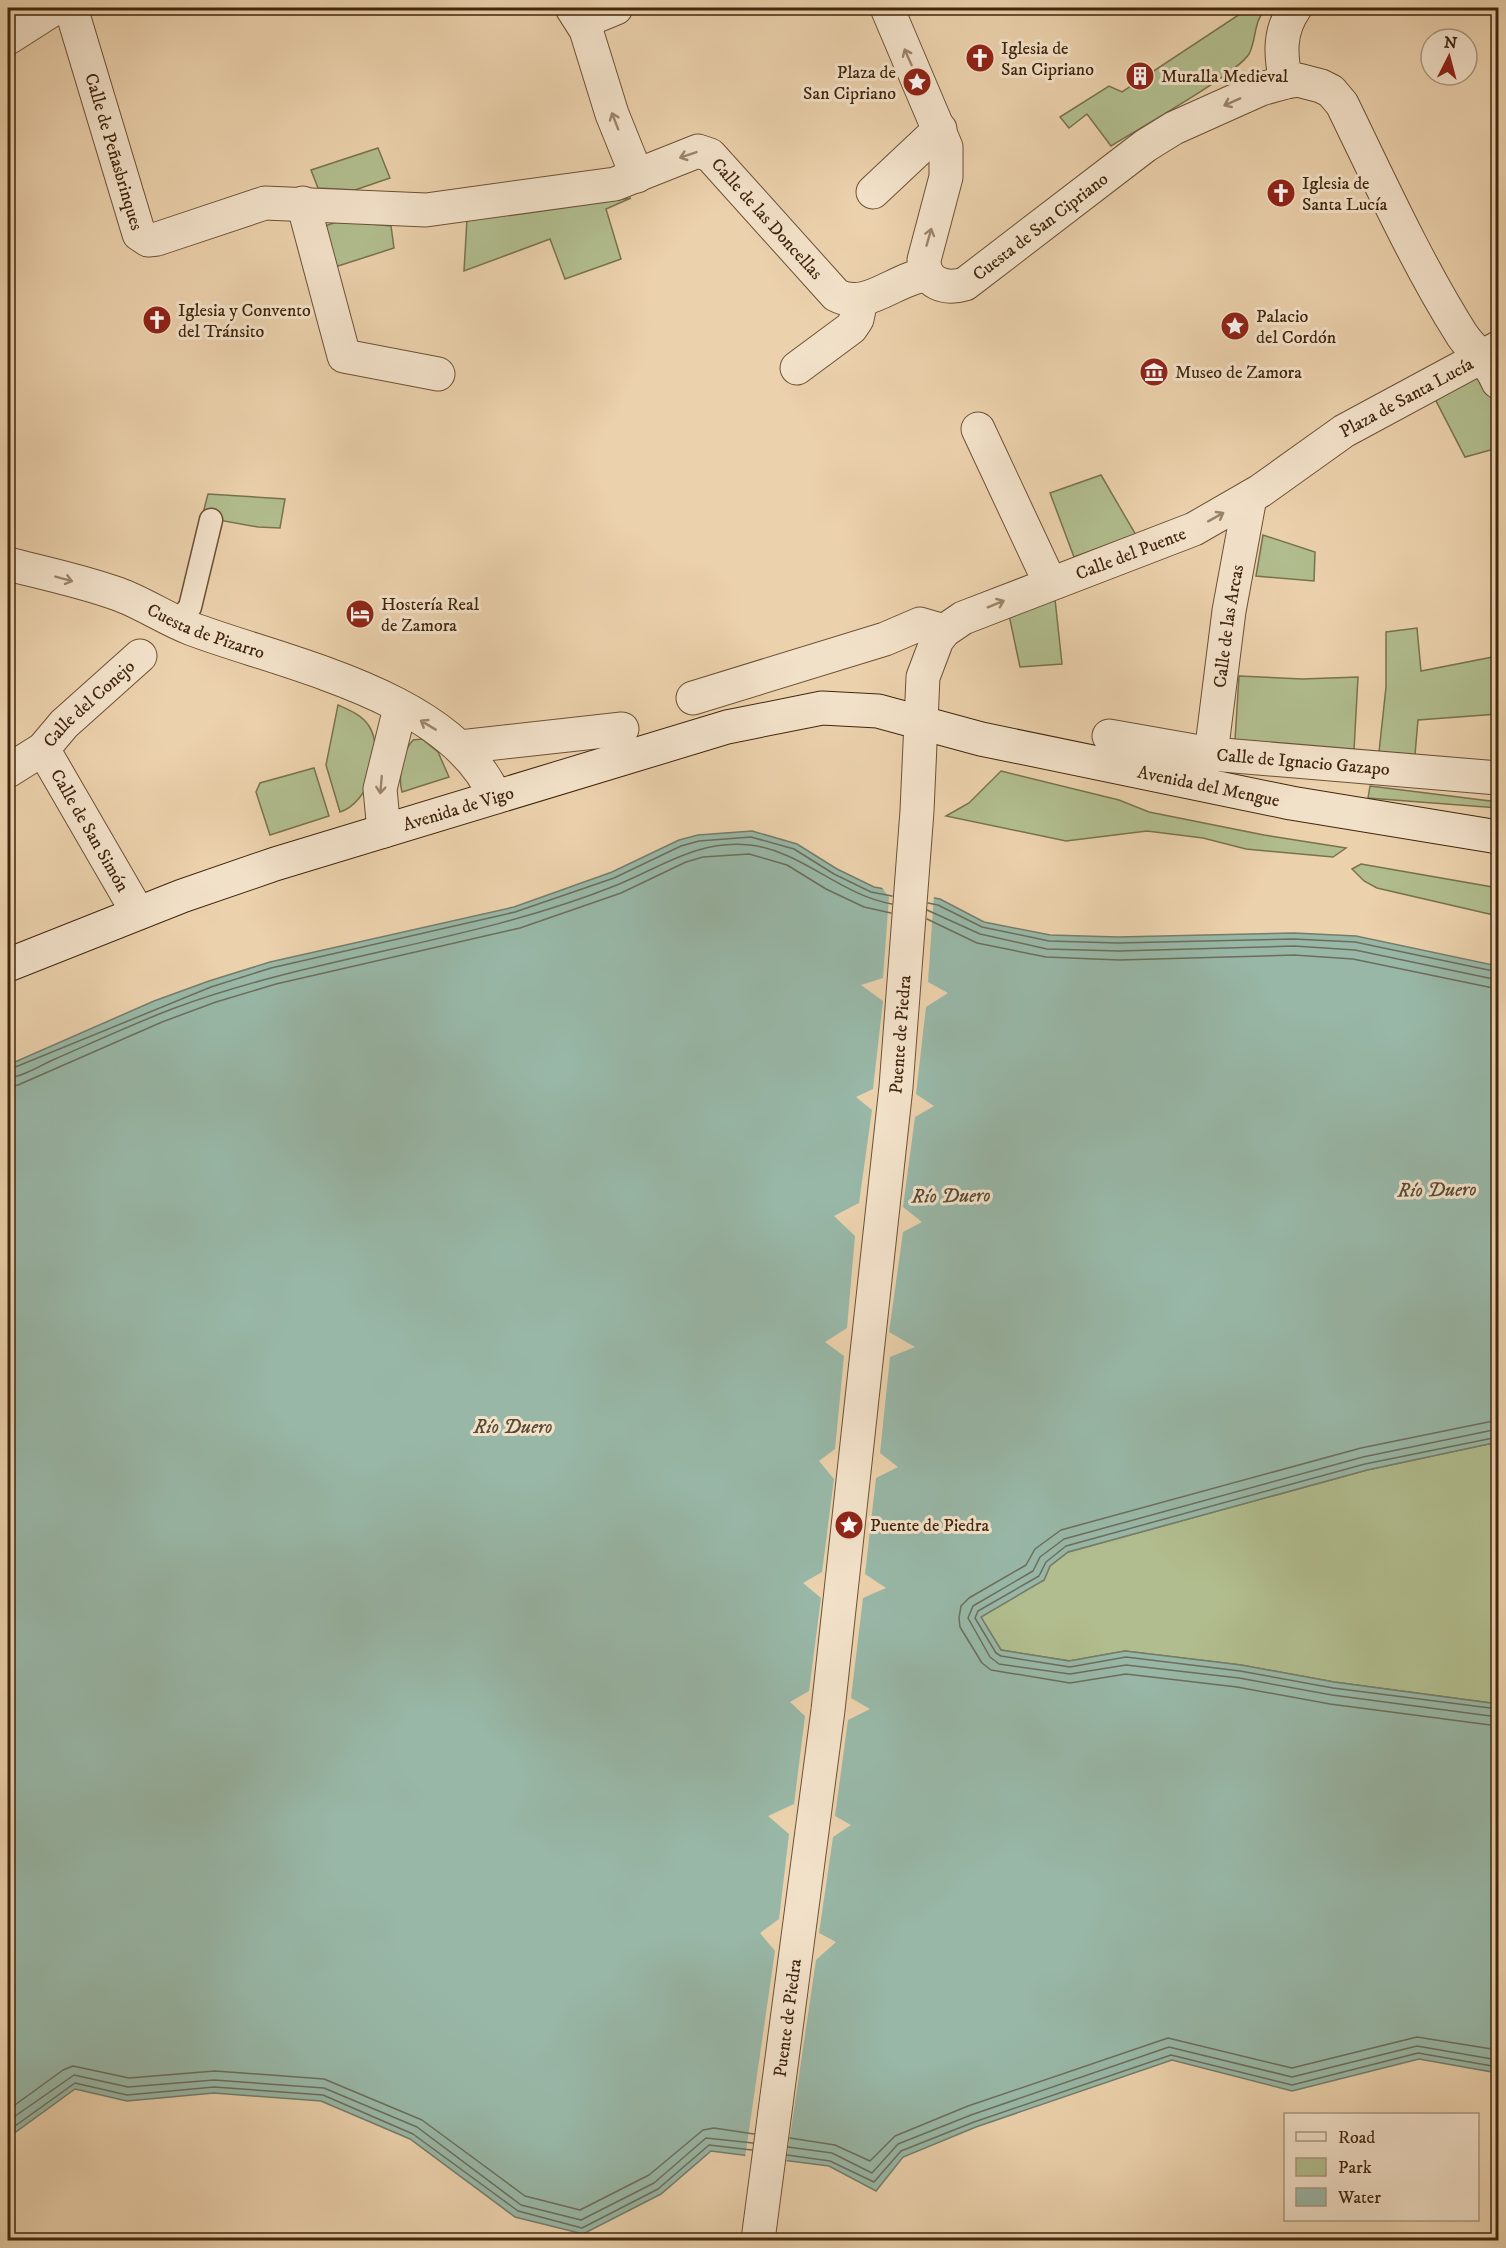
<svg xmlns="http://www.w3.org/2000/svg" width="1506" height="2248" font-family="'IM FELL DW Pica',serif">
	<style>
		.green { fill: #b1bd8e; stroke: #79724d; stroke-width: 1.5 }
		.water { fill: #98b7a7; stroke: #757d69; stroke-width: 1.5 }
		.pier { fill: #ebd1ac }
		.lines { fill: none; stroke-linecap: round; stroke-linejoin: round }
		.shore { stroke: #6c6e5a; stroke-width: 1.5 }
		.lane-casing { stroke: #6c5134; stroke-width: 25 }
		.street-casing { stroke: #6c5134; stroke-width: 35 }
		.secondary-casing { stroke: #41260c; stroke-width: 35 }
		.lane { stroke: #f2e1c9; stroke-width: 22 }
		.street { stroke: #f2e1c9; stroke-width: 33 }
		.secondary { stroke: #f2e1c9; stroke-width: 33 }
		.oneway { stroke: #9a846a }
		.labels { text-anchor: middle; stroke-width: 6; stroke-linejoin: round; paint-order: stroke }
		.poi-label { font-size: 18px; fill: #41260c; stroke: #f2e1c9; text-anchor: start }
		.street-label { font-size: 18px; fill: #41260c; stroke: #f2e1c9 }
		.water-label { font-size: 20px; font-style: italic; fill: #574a33; stroke: #f2e1c9 }
	</style>
	<rect width="100%" height="100%" fill="#ebd1ac"/>
	<filter id="stains"><feTurbulence type="fractalNoise" baseFrequency=".00333" numOctaves="4"/><feColorMatrix values="0 0 0 0 .2 0 0 0 0 .09 0 0 0 0 .02 0 0 0 .5 -.17"/></filter>
	<radialGradient id="worn" r=".72"><stop offset=".6" stop-color="#630" stop-opacity="0"/><stop offset="1" stop-color="#630" stop-opacity=".3"/></radialGradient>
	<!-- green -->
	<g class="green">
		<path d="M 1249,8 L 1266,8 C 1253,22 1257,38 1249,54 C 1237,74 1136,130 1111,146 L 1087,114 L 1069,128 L 1060,117 L 1109,86 L 1122,92 Z"/>
		<path d="M 378,148 L 390,178 L 355,190 L 318,188 L 311,170 Z"/>
		<path d="M 631,198 L 606,209 L 621,259 L 565,279 L 550,239 L 464,271 L 467,219 Z"/>
		<path d="M 339,221 L 391,226 L 394,248 L 335,267 L 325,226 Z"/>
		<path d="M 1478,371 L 1498,411 L 1498,448 L 1465,457 L 1433,395 Z"/>
		<path d="M 1101,475 L 1136,535 L 1074,557 L 1050,493 Z"/>
		<path d="M 208,494 L 285,499 L 280,528 L 258,527 L 202,517 Z"/>
		<path d="M 1263,535 L 1315,552 L 1314,581 L 1256,576 Z"/>
		<path d="M 1055,599 L 1062,664 L 1020,667 L 1009,615 Z"/>
		<path d="M 1417,628 L 1421,671 L 1498,656 L 1498,714 L 1418,720 L 1415,755 L 1379,752 L 1386,687 L 1386,632 Z"/>
		<path d="M 1239,676 L 1302,679 L 1358,677 L 1354,750 L 1235,740 Z"/>
		<path d="M 338,705 C 349,710 362,715 369,726 C 385,751 369,803 340,812 L 326,765 Z"/>
		<path d="M 422,739 L 438,752 L 449,777 L 402,792 C 398,776 402,752 413,740 Z"/>
		<path d="M 314,768 L 329,816 L 270,835 L 256,792 L 260,783 Z"/>
		<path d="M 1001,771 L 1119,800 L 1149,812 L 1264,835 L 1346,848 L 1333,857 L 1246,849 L 1203,838 L 1147,831 L 1066,841 L 946,816 L 969,803 Z"/>
		<path d="M 1370,786 L 1498,802 L 1498,808 L 1368,798 Z"/>
		<path d="M 1361,864 L 1498,888 L 1498,916 L 1377,888 L 1364,881 L 1352,869 Z"/>
		<path d="M 1498,1442 L 1498,1704 L 1334,1682 L 1241,1665 L 1125,1651 L 1070,1661 L 1001,1650 L 980,1617 L 1044,1580 L 1050,1566 L 1068,1552 L 1367,1470 Z"/>
	</g>
	<!-- water -->
	<path class="water" d="M 752,831 L 797,844 L 837,869 L 874,887 L 940,899 L 984,922 L 1050,935 L 1118,937 L 1294,933 L 1356,936 L 1498,966 L 1498,1442 L 1367,1470 L 1068,1552 L 1050,1566 L 1044,1580 L 981,1617 L 1001,1650 L 1069,1661 L 1125,1651 L 1241,1665 L 1334,1682 L 1498,1704 L 1498,2073 L 1419,2059 L 1292,2091 L 1172,2060 L 976,2127 L 903,2157 L 876,2191 L 829,2166 L 711,2151 L 661,2194 L 583,2234 L 515,2217 L 410,2139 L 321,2101 L 214,2093 L 127,2101 L 75,2089 L 9,2137 L 8,2143 L 8,1065 L 154,1001 L 209,981 L 270,962 L 514,907 L 612,872 L 679,840 L 698,835 Z"/>
	<!-- pier -->
	<path class="pier" d="M 880,885 L 934,895 L 928,982 L 948,993 L 926,1007 L 916,1094 L 934,1106 L 915,1117 L 903,1207 L 922,1222 L 903,1232 L 889,1332 L 915,1347 L 890,1357 L 880,1453 L 898,1467 L 876,1478 L 865,1574 L 886,1588 L 863,1598 L 851,1698 L 870,1709 L 848,1720 L 835,1816 L 851,1825 L 833,1837 L 819,1933 L 836,1942 L 816,1960 L 786,2164 L 745,2158 L 775,1951 L 760,1933 L 779,1919 L 789,1834 L 768,1816 L 794,1804 L 805,1716 L 790,1702 L 809,1691 L 821,1598 L 803,1583 L 822,1572 L 834,1479 L 819,1461 L 835,1449 L 844,1356 L 825,1342 L 847,1328 L 855,1236 L 834,1216 L 859,1203 L 872,1110 L 856,1097 L 873,1089 L 883,1001 L 861,985 L 883,978 L 889,897 Z"/>
	<g class="lines">
		<!-- shore -->
		<g class="shore">
			<path d="M 928,903 L 938,905 L 982,927 L 1049,941 L 1118,943 L 1294,939 L 1355,942 L 1498,972"/>
			<path d="M 927,910 L 980,934 L 1047,949 L 1119,951 L 1294,946 L 1355,950 L 1498,980"/>
			<path d="M 927,919 L 977,943 L 1046,957 L 1119,960 L 1294,955 L 1353,959 L 1498,989"/>
			<path d="M 8,1070 L 211,987 L 271,968 L 515,912 L 614,878 L 681,846 L 699,841 L 751,837 L 794,849 L 834,874 L 871,892 L 892,896"/>
			<path d="M 8,1078 C 23,1077 41,1065 55,1059 C 94,1042 133,1024 172,1009 C 317,955 473,943 617,885 C 661,867 699,839 750,845 C 802,851 840,895 892,904"/>
			<path d="M 8,1087 L 18,1085 L 162,1022 L 216,1002 L 276,984 L 520,928 L 621,893 L 686,862 L 703,857 L 749,854 L 787,865 L 826,889 L 864,907 L 891,913"/>
			<path d="M 1498,1420 L 1361,1448 L 1061,1530 L 1035,1549 L 1026,1565 L 969,1598 L 961,1606 L 959,1618 L 960,1627 L 982,1663 L 991,1670 L 1070,1683 L 1126,1674 L 1237,1687 L 1330,1704 L 1498,1726"/>
			<path d="M 1498,1429 L 1363,1457 L 1064,1539 L 1040,1557 L 1033,1571 L 973,1606 L 968,1618 L 990,1657 L 999,1664 L 1070,1674 L 1126,1665 L 1239,1678 L 1332,1695 L 1498,1717"/>
			<path d="M 1498,1437 L 1365,1464 L 1066,1546 L 1046,1562 L 1039,1576 L 978,1611 L 975,1618 L 996,1653 L 1001,1656 L 1070,1667 L 1126,1657 L 1240,1671 L 1333,1688 L 1498,1709"/>
			<path d="M 8,2110 L 63,2070 L 73,2066 L 129,2078 L 215,2071 L 324,2079 L 422,2120 L 525,2196 L 580,2210 L 649,2175 L 703,2130 L 714,2128 L 754,2134"/>
			<path d="M 8,2121 L 74,2075 L 128,2087 L 214,2080 L 324,2088 L 417,2127 L 521,2205 L 581,2220 L 654,2183 L 706,2138 L 753,2143"/>
			<path d="M 8,2131 L 75,2083 L 127,2095 L 214,2087 L 323,2095 L 413,2134 L 518,2211 L 582,2228 L 658,2189 L 709,2145 L 752,2150"/>
			<path d="M 790,2138 L 835,2145 L 870,2161 L 895,2136 L 968,2106 L 1168,2038 L 1292,2068 L 1417,2037 L 1498,2050"/>
			<path d="M 788,2147 L 832,2153 L 872,2173 L 898,2144 L 971,2115 L 1169,2047 L 1292,2077 L 1417,2046 L 1498,2060"/>
			<path d="M 787,2155 L 830,2161 L 874,2182 L 901,2151 L 974,2122 L 1171,2055 L 1292,2085 L 1418,2053 L 1498,2067"/>
		</g>
		<!-- lane casing -->
		<g class="lane-casing">
			<path id="lane" d="M 177,623 L 190,607 L 211,520"/>
		</g>
		<!-- street casing -->
		<g class="street-casing">
			<g id="street">
				<path id="s1" d="M 71,8 L 139,234 L 148,240 L 157,239 L 265,203 L 426,210 L 615,184 L 698,151 L 710,155 L 836,295 C 867,312 896,277 927,275"/>
				<path d="M 572,8 L 586,30 L 612,114 L 637,176"/>
				<path id="s2" d="M 887,8 L 946,147 L 946,177 L 924,260 C 924,283 945,290 965,284 L 1145,146 L 1174,128 L 1261,89 L 1286,82 L 1298,80 L 1321,86 L 1331,91 L 1342,104 C 1379,180 1417,264 1462,335 C 1474,353 1489,360 1498,382"/>
				<path d="M 582,22 L 616,8"/>
				<path d="M 8,38 L 55,8"/>
				<path d="M 1286,82 C 1280,54 1279,31 1295,8"/>
				<path d="M 873,192 L 940,129"/>
				<path d="M 303,203 L 344,356 L 438,374"/>
				<path d="M 797,368 L 851,328 L 857,319 L 861,300"/>
				<path d="M 978,429 L 1050,583"/>
				<path id="s3" d="M 8,564 C 44,573 82,581 118,594 C 143,603 166,619 192,629 C 286,664 452,696 495,797"/>
				<path d="M 693,698 L 885,639 L 920,624 L 944,631"/>
				<path id="s4" d="M 1109,736 L 1211,754 L 1498,778"/>
				<path d="M 460,747 L 622,729"/>
				<path id="s5" d="M 43,749 L 138,913"/>
				<path id="s6" d="M 1211,754 L 1229,611 L 1250,497"/>
				<path id="s7" d="M 8,771 L 43,749 L 64,724 L 140,656"/>
				<path d="M 384,831 L 380,789 L 400,708"/>
				<path id="s8" d="M 758,2240 L 828,1710 L 896,1087 L 917,811 L 923,677 L 937,640 L 944,631 L 963,618 L 1194,529 L 1260,491 L 1344,431 L 1498,348"/>
			</g>
		</g>
		<!-- secondary casing -->
		<g class="secondary-casing">
			<g id="secondary">
				<path id="s9" d="M 8,965 L 182,896 L 275,864 L 727,727 L 822,708 L 878,711 L 981,739 L 1291,803 L 1498,837"/>
			</g>
		</g>
		<!-- lane -->
		<use href="#lane" class="lane"/>
		<!-- street -->
		<use href="#street" class="street"/>
		<!-- secondary -->
		<use href="#secondary" class="secondary"/>
	</g>
	<!-- one-way arrows -->
	<defs><path id="oneway-shaft" d="M-6 0H5M1.5-3L5.5 0L1.5 3" fill="none" stroke-width="1.6" stroke-linecap="round" stroke-linejoin="round" transform="scale(1.5)"/></defs>
	<g class="oneway">
		<use href="#oneway-shaft" transform="translate(908 57) rotate(-114)"/>
		<use href="#oneway-shaft" transform="translate(1232 102) rotate(156)"/>
		<use href="#oneway-shaft" transform="translate(615 121) rotate(-111)"/>
		<use href="#oneway-shaft" transform="translate(688 155) rotate(161)"/>
		<use href="#oneway-shaft" transform="translate(929 237) rotate(-74)"/>
		<use href="#oneway-shaft" transform="translate(1216 517) rotate(-29)"/>
		<use href="#oneway-shaft" transform="translate(64 579) rotate(15)"/>
		<use href="#oneway-shaft" transform="translate(996 604) rotate(-22)"/>
		<use href="#oneway-shaft" transform="translate(428 725) rotate(-149)"/>
		<use href="#oneway-shaft" transform="translate(381 785) rotate(95)"/>
	</g>
	<!-- icons -->
	<defs>
		<g id="church-disc" transform="scale(1.5)"><circle r="9.5" fill="#8f2418" stroke="#f2e1c9"/><path d="M-1.2-6h2.4v3.5h3.3v2.4h-3.3V6h-2.4V-.1h-3.3v-2.4h3.3Z" fill="#fff"/></g>
		<g id="building-disc" transform="scale(1.5)"><circle r="9.5" fill="#8f2418" stroke="#f2e1c9"/><path d="M-4-6H4V6H1V3H-1V6H-4ZM-2.5-4.3h1.7v1.8h-1.7ZM.8-4.3h1.7v1.8H.8ZM-2.5-1h1.7V.8h-1.7ZM.8-1h1.7V.8H.8Z" fill="#fff"/></g>
		<g id="sight-disc" transform="scale(1.5)"><circle r="9.5" fill="#8f2418" stroke="#f2e1c9"/><path d="M0-6L1.8-2.2L6-1.7L2.9 1.2L3.7 5.4L0 3.3L-3.7 5.4L-2.9 1.2L-6-1.7L-1.8-2.2Z" fill="#fff"/></g>
		<g id="museum-disc" transform="scale(1.5)"><circle r="9.5" fill="#8f2418" stroke="#f2e1c9"/><path d="M0-6L6-3V-2H-6V-3ZM-5-1h2V3h-2ZM-1-1h2V3h-2ZM3-1h2V3H3ZM-6 4H6V6H-6Z" fill="#fff"/></g>
		<g id="hotel-disc" transform="scale(1.5)"><circle r="9.5" fill="#8f2418" stroke="#f2e1c9"/><path d="M-6-4.5h1.5V1H6V5H4.5V3h-9V5H-6ZM-4 0a1.8 1.8 0 1 1 3.6 0ZM.5 0V-2.5h3Q6-2.5 6 0Z" fill="#fff"/></g>
	</defs>
	<g fill-rule="evenodd">
		<use href="#church-disc" x="980" y="58"/>
		<use href="#building-disc" x="1140" y="76"/>
		<use href="#sight-disc" x="917" y="82"/>
		<use href="#church-disc" x="1281" y="193"/>
		<use href="#church-disc" x="157" y="320"/>
		<use href="#sight-disc" x="1235" y="326"/>
		<use href="#museum-disc" x="1154" y="372"/>
		<use href="#hotel-disc" x="360" y="614"/>
		<use href="#sight-disc" x="849" y="1525"/>
	</g>
	<g class="labels">
		<!-- poi labels -->
		<g class="poi-label">
			<text x="1001" y="54">Iglesia de<tspan x="1001" dy="21">San Cipriano</tspan></text>
			<text x="896" y="78" text-anchor="end">Plaza de<tspan x="896" dy="21">San Cipriano</tspan></text>
			<text x="1161" y="82">Muralla Medieval</text>
			<text x="1302" y="189">Iglesia de<tspan x="1302" dy="21">Santa Lucía</tspan></text>
			<text x="178" y="316">Iglesia y Convento<tspan x="178" dy="21">del Tránsito</tspan></text>
			<text x="1256" y="322">Palacio<tspan x="1256" dy="21">del Cordón</tspan></text>
			<text x="1175" y="378">Museo de Zamora</text>
			<text x="381" y="610">Hostería Real<tspan x="381" dy="21">de Zamora</tspan></text>
			<text x="870" y="1531">Puente de Piedra</text>
		</g>
		<!-- street labels -->
		<g class="street-label">
			<text dy="6" stroke="none"><textPath href="#s1" startOffset="150">Calle de Peñasbrinques</textPath></text>
			<text dy="6" stroke="none"><textPath href="#s1" startOffset="909">Calle de las Doncellas</textPath></text>
			<text dy="6" stroke="none"><textPath href="#s2" startOffset="418">Cuesta de San Cipriano</textPath></text>
			<text dy="6" stroke="none"><textPath href="#s8" startOffset="2144">Plaza de Santa Lucía</textPath></text>
			<text dy="6" stroke="none"><textPath href="#s8" startOffset="1826">Calle del Puente</textPath></text>
			<text dy="6" stroke="none"><textPath href="#s6" startOffset="129">Calle de las Arcas</textPath></text>
			<text dy="6" stroke="none"><textPath href="#s3" startOffset="210">Cuesta de Pizarro</textPath></text>
			<text dy="6" stroke="none"><textPath href="#s7" startOffset="106">Calle del Conejo</textPath></text>
			<text dy="6" stroke="none"><textPath href="#s4" startOffset="196">Calle de Ignacio Gazapo</textPath></text>
			<text dy="6" stroke="none"><textPath href="#s9" startOffset="1250">Avenida del Mengue</textPath></text>
			<text dy="6" stroke="none"><textPath href="#s9" startOffset="477">Avenida de Vigo</textPath></text>
			<text dy="6" stroke="none"><textPath href="#s5" startOffset="94">Calle de San Simón</textPath></text>
			<text dy="6" stroke="none"><textPath href="#s8" startOffset="1214">Puente de Piedra</textPath></text>
			<text dy="6" stroke="none"><textPath href="#s8" startOffset="224">Puente de Piedra</textPath></text>
		</g>
		<!-- water labels -->
		<g class="water-label">
			<text transform="translate(1437 1189) rotate(-1)" y="7">Río Duero</text>
			<text transform="translate(951 1195) rotate(-1)" y="7">Río Duero</text>
			<text x="513" y="1433">Río Duero</text>
		</g>
	</g>
	<!-- margin -->
	<rect width="1506" height="2248" fill="none" stroke="#ebd1ac" stroke-width="30"/>
	<rect x="9" y="9" width="1488" height="2230" fill="none" stroke="#41260c" stroke-width="3"/>
	<rect x="15" y="15" width="1476" height="2218" fill="none" stroke="#41260c" stroke-width="1.5"/>
	<!-- legend -->
	<rect x="1284" y="2113" width="195" height="108" fill="#f2e1c9" stroke="#ab967d" stroke-width="1.5"/>
	<rect x="1296" y="2132" width="30" height="9" fill="#f2e1c9" stroke="#ab967d" stroke-width="1.5"/>
	<text x="1338" y="2143" font-size="18" fill="#41260c">Road</text>
	<rect x="1296" y="2158" width="30" height="18" fill="#b1bd8e" stroke="#ab967d" stroke-width="1.5"/>
	<text x="1338" y="2173" font-size="18" fill="#41260c">Park</text>
	<rect x="1296" y="2188" width="30" height="18" fill="#98b7a7" stroke="#ab967d" stroke-width="1.5"/>
	<text x="1338" y="2203" font-size="18" fill="#41260c">Water</text>
	<!-- north arrow -->
	<g transform="translate(1449 57) rotate(6)"><circle r="28" fill="#f2e1c9" stroke="#ab967d" stroke-width="1.5"/>
	<path d="M0-4.5L10 22L0 15L-10 22Z" fill="#8f2418"/>
	<text y="-9" font-size="16" font-weight="bold" text-anchor="middle" fill="#41260c">N</text>
	</g>
	<rect width="100%" height="100%" filter="url(#stains)"/>
	<rect width="100%" height="100%" fill="url(#worn)"/>
</svg>
